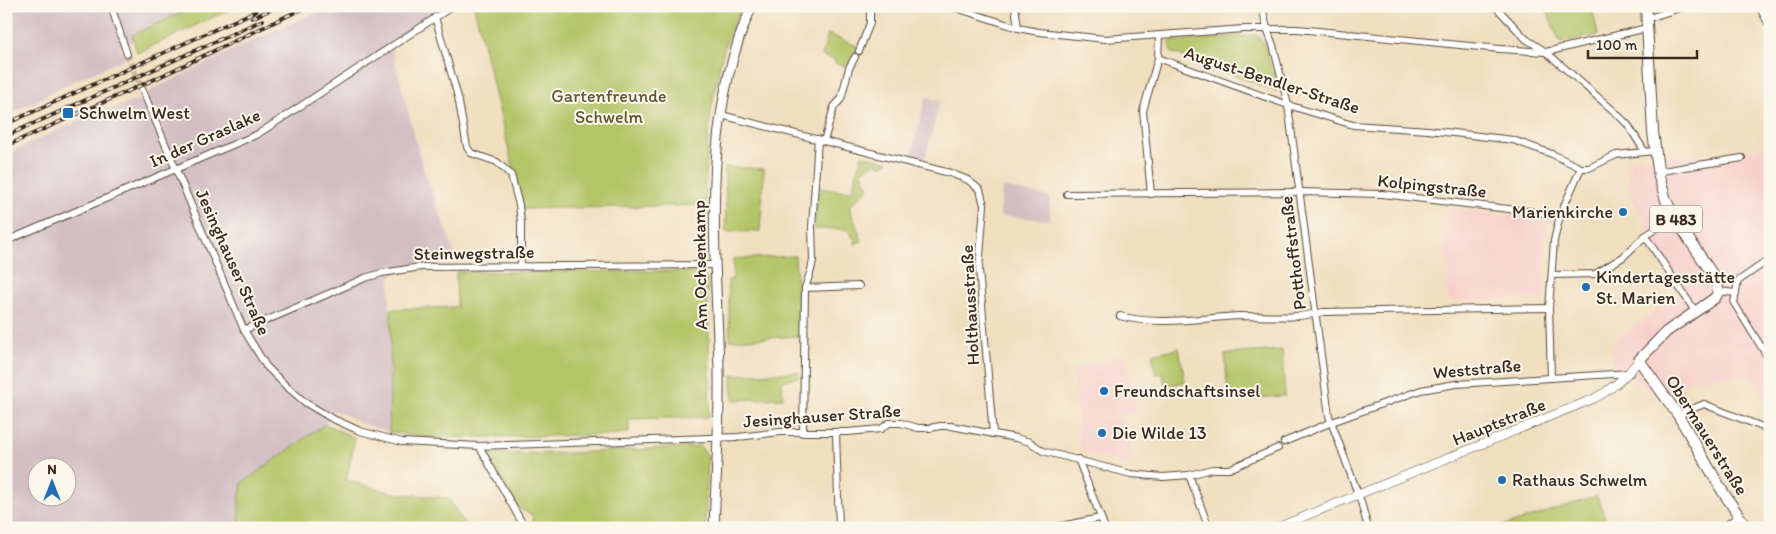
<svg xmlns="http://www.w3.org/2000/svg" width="1776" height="534" font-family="Itim,sans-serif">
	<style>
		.built { fill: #f7d0cc }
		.industrial { fill: #d2bec3; fill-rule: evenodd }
		.green { fill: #b4c568; stroke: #787843 }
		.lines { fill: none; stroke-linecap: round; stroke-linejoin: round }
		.minor-tunnel { stroke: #ccbb9f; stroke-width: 6; stroke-dasharray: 6 3; stroke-linecap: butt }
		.minor-casing { stroke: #564536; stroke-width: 8 }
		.tertiary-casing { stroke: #564536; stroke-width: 9 }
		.secondary-casing { stroke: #564536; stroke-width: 11 }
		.primary-casing { stroke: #564536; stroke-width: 12 }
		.minor { stroke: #fff; stroke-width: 6 }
		.tertiary { stroke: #fff; stroke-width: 8 }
		.secondary { stroke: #fff; stroke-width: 9 }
		.primary { stroke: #fff; stroke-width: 10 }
		.rail-casing { stroke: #3b2a1e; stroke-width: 4 }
		.rail { stroke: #fbf7ec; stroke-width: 2; stroke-dasharray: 5.5; stroke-linecap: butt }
		.poi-dot { fill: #1f6fb2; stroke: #fbf7ec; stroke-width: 2 }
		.labels { text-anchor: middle; stroke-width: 4; stroke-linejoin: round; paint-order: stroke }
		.shield { fill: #fbf7ec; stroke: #75685c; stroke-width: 1 }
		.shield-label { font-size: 16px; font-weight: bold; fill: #3b2a1e }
		.street-label { font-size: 18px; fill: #3b2a1e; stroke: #fbf7ec }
		.park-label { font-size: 18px; fill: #5f5834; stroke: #fbf7ec }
		.poi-label { font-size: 18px; fill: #3b2a1e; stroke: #fbf7ec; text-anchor: start }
	</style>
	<rect width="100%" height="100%" fill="#fbf7ec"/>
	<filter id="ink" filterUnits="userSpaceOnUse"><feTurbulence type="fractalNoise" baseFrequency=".02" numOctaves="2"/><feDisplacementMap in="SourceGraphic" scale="10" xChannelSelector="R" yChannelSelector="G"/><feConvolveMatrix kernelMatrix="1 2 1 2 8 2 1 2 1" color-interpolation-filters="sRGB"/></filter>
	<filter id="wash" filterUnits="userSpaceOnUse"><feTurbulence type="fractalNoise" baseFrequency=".0096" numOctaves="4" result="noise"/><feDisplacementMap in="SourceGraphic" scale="20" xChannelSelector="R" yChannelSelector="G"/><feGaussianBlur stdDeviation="1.12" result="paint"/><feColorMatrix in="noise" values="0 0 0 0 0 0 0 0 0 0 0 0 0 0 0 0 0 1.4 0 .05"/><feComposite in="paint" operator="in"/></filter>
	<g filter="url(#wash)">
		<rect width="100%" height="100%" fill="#f0dfbf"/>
		<!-- built -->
		<g class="built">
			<path d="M 1770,146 L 1770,410 L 1753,375 L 1692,380 L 1657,396 L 1613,366 L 1612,346 L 1629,330 L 1683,290 L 1650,238 L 1649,228 L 1635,203 L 1628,186 L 1630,158 L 1737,153 Z"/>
			<path d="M 1448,209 L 1551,219 L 1545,233 L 1544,297 L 1542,299 L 1448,301 L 1449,259 L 1445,259 Z"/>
			<path d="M 1124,354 L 1138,413 L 1119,415 L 1131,451 L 1128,465 L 1085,453 L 1080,446 L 1073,370 Z"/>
		</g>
		<!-- industrial -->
		<g class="industrial">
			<path d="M 6,6 L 213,6 L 119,47 L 126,58 L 53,91 L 41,99 L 6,115 Z"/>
			<path d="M 330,6 L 445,6 L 390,43 L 423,168 L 457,260 L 418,262 L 390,277 L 389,432 L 361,423 L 334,410 L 325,424 L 242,483 L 239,500 L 238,514 L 240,524 L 238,528 L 6,528 L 6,154 L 73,123 L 149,96 L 148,92 L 245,44 ZM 38,466 L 68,466 L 68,496 L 38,496 Z"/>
			<path d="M 926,97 L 940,101 L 924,161 L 911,157 Z"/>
			<path d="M 1002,187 L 1050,197 L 1050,220 L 1000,216 Z"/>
		</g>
		<!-- green -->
		<g class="green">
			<path d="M 197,6 L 237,6 L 137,53 L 132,35 Z"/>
			<path d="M 474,6 L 742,6 C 736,21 727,37 723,53 C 709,103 706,153 705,205 L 523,209 Z"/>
			<path d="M 1545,6 L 1592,6 L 1598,35 L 1560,43 Z"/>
			<path d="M 828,34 L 857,46 L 855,55 L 846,66 L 835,63 L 835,60 L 822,56 Z"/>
			<path d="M 1255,35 L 1259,36 L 1264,44 L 1278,90 L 1276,91 L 1171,52 L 1168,43 L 1171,41 Z"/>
			<path d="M 862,155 L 889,162 L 880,166 L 877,162 L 861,171 L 869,188 L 849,207 L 862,241 L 855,244 L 855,240 L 847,229 L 815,229 L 817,188 L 852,191 Z"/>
			<path d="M 725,167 L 764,169 L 760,231 L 726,232 Z"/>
			<path d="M 795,256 L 800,336 L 730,340 L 728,280 L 733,279 L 733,259 Z"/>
			<path d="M 701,271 L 707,279 L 710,379 L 709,417 L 629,419 L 629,433 L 608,435 L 427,438 L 389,432 L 391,309 L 457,307 L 456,272 Z"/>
			<path d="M 1179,348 L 1185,382 L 1165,386 L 1163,373 L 1156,374 L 1152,354 Z"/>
			<path d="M 1282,350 L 1285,396 L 1228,400 L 1225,354 Z"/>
			<path d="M 799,372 L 799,377 L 782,381 L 783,398 L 733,400 L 732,375 Z"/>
			<path d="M 325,424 L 355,438 L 346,480 L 393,493 L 448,498 L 467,528 L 238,528 C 241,521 238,511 239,504 C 239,497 241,490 242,483 Z"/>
			<path d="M 700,446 L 708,456 L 705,528 L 527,528 L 533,522 L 533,518 L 531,514 L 518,508 L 489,456 L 489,454 L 575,453 Z"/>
			<path d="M 1597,496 L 1609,528 L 1504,528 L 1503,526 Z"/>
		</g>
	</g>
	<g filter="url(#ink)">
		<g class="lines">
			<!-- minor-tunnel -->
			<path class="minor-tunnel" d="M 127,54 L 142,89"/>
			<!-- minor casing -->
			<g class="minor-casing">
				<g id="minor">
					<path d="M 111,6 L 127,54"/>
					<path d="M 950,6 L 1018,28 L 1039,32 L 1105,39 L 1244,29 L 1298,29 L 1500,49 L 1546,52 L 1647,28"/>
					<path d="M 1015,6 L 1018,28"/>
					<path d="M 1262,6 L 1267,29 L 1273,45 L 1288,105 L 1329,416 L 1361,502 L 1368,528"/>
					<path d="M 1495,6 L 1526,39 L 1546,52 L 1615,112 L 1628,125 L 1645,152"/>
					<path d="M 1759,6 L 1770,27"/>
					<path d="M 435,17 L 458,97 L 467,147 L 471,153 L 497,162 L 511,175 L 519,205 L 521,222 L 521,266"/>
					<path d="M 1646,19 L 1686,6"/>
					<path d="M 859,51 L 870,23 L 870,10 L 872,6"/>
					<path d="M 1158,58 L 1288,105 L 1353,125 L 1428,130 L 1513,140 L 1552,154 L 1581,168"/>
					<path d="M 142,89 L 244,330 L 266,366 L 286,386 L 306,403 L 331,418 L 360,431 L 402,442 L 479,446 L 738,437 L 780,432 L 848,432 L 881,429 L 889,423 L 901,423 L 918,428 L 930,428 L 940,426 L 951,426 L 1016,438 L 1030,442 L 1043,451 L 1131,474 L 1163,477 L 1189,475 L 1209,528"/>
					<path d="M 721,115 L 950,173 L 968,180 L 980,190 L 984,205 L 979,269 L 993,434"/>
					<path d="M 824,141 L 834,107 L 841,99 L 849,68 L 855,57"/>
					<path d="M 1658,172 C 1686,166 1714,163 1742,158"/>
					<path d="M 1067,194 L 1301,192 L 1382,194 L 1560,215"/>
					<path d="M 1151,194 L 1143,111 L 1158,58 L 1159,36"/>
					<path d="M 1645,236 L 1695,311"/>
					<path d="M 6,241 L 258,134 L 453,6"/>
					<path d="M 1770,259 L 1738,281 L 1734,303 L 1770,361"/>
					<path d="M 1552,275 L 1595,274 L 1623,257 L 1645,236 L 1674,217"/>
					<path d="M 805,288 L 859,286"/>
					<path d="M 1718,291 L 1736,293"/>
					<path d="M 1120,316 C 1154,326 1203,318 1239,316 C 1266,316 1296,319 1323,312 L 1549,308"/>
					<path d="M 244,330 L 365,278 L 382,273 L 421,267 L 715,265"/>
					<path d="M 1551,378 L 1549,308 L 1554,241 L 1560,215 L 1581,168 L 1589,168 L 1616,155 L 1654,151"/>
					<path d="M 1678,415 L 1704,404 L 1770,430"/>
					<path d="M 836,432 L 839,528"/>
					<path d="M 803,433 L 805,288 L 811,270 L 813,260 L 812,227 L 818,139"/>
					<path d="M 1284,442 L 1332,422 L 1421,390 L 1456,384 L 1630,373"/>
					<path d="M 479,446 L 521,521"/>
					<path d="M 1078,459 L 1105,528"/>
					<path d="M 1189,475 L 1212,469 L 1229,469 L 1278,448"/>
					<path d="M 1052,528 L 1100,518"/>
					<path d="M 1722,528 L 1739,516"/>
				</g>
			</g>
			<!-- tertiary casing -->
			<g class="tertiary-casing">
				<path id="tertiary" d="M 1276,528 L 1593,399 C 1613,389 1626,377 1639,360"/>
			</g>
			<!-- secondary casing -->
			<g class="secondary-casing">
				<path id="secondary" d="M 714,528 C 716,475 720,422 719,369 C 716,248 700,120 752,6"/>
			</g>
			<!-- primary casing -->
			<g class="primary-casing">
				<path id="primary" d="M 1646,6 L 1653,132 L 1659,177 L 1666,200 L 1674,217 L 1713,275 C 1717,283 1721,290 1715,298 L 1666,332 L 1639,360 L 1678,415 L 1723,492 L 1747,528"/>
			</g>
			<!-- minor -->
			<use href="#minor" class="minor"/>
			<!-- tertiary -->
			<use href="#tertiary" class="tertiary"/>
			<!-- secondary -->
			<use href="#secondary" class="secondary"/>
			<!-- primary -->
			<use href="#primary" class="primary"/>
			<!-- rail casing -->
			<g class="rail-casing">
				<g id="rail">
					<path d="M 252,18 L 278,6"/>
					<path d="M 6,124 L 256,11"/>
					<path d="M 6,136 L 263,20"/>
					<path d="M 6,146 L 155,79 L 308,6"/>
				</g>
			</g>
			<!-- rail -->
			<use href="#rail" class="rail"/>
		</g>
	</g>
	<!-- markers -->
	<g class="poi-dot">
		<rect x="62" y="107" width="12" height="12" rx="2.5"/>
		<circle cx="1623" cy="212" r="5"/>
		<circle cx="1586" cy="287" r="5"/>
		<circle cx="1104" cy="391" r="5"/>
		<circle cx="1102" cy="433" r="5"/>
		<circle cx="1502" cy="480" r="5"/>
	</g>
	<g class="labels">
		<!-- shield labels -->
		<rect class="shield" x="1650" y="205.5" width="52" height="27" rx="4"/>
		<g class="shield-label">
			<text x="1676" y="225">B 483</text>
		</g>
		<!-- street labels -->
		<g class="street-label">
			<text transform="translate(1272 80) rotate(18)" y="6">August-Bendler-Straße</text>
			<text transform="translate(205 138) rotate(-24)" y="6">In der Graslake</text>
			<text transform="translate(1432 186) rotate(6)" y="6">Kolpingstraße</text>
			<text transform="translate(474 253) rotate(-1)" y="6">Steinwegstraße</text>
			<text transform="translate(1293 253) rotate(-97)" y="6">Potthoffstraße</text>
			<text transform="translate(233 262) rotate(66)" y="6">Jesinghauser Straße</text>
			<text transform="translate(700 265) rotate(-91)" y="6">Am Ochsenkamp</text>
			<text transform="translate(970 305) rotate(-93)" y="6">Holthausstraße</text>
			<text transform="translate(1477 369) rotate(-5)" y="6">Weststraße</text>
			<text transform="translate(822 416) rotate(-4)" y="6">Jesinghauser Straße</text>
			<text transform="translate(1499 422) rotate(-22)" y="6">Hauptstraße</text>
			<text transform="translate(1707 435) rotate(58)" y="6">Obermauerstraße</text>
		</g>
		<!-- park labels -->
		<g class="park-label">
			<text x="609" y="102">Gartenfreunde<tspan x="609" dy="21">Schwelm</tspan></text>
		</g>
		<!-- poi labels -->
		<g class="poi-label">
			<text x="79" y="119">Schwelm West</text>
			<text x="1613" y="218" text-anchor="end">Marienkirche</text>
			<text x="1596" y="283">Kindertagesstätte<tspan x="1596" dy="21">St. Marien</tspan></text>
			<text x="1114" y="397">Freundschaftsinsel</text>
			<text x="1112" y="439">Die Wilde 13</text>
			<text x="1512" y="486">Rathaus Schwelm</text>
		</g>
	</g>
	<!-- margin -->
	<rect width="1776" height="534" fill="none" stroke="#fbf7ec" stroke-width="25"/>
	<!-- north arrow -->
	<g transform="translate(52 482)"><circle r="24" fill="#fbf7ec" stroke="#aea59a"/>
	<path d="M0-4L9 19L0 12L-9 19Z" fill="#1f6fb2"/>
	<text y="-8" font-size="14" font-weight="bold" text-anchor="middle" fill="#3b2a1e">N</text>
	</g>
	<!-- scale -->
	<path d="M1588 50v8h109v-8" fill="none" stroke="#3b2a1e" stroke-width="2.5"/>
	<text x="1596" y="50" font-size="15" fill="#3b2a1e" stroke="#fbf7ec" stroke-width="4" paint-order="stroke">100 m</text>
</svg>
